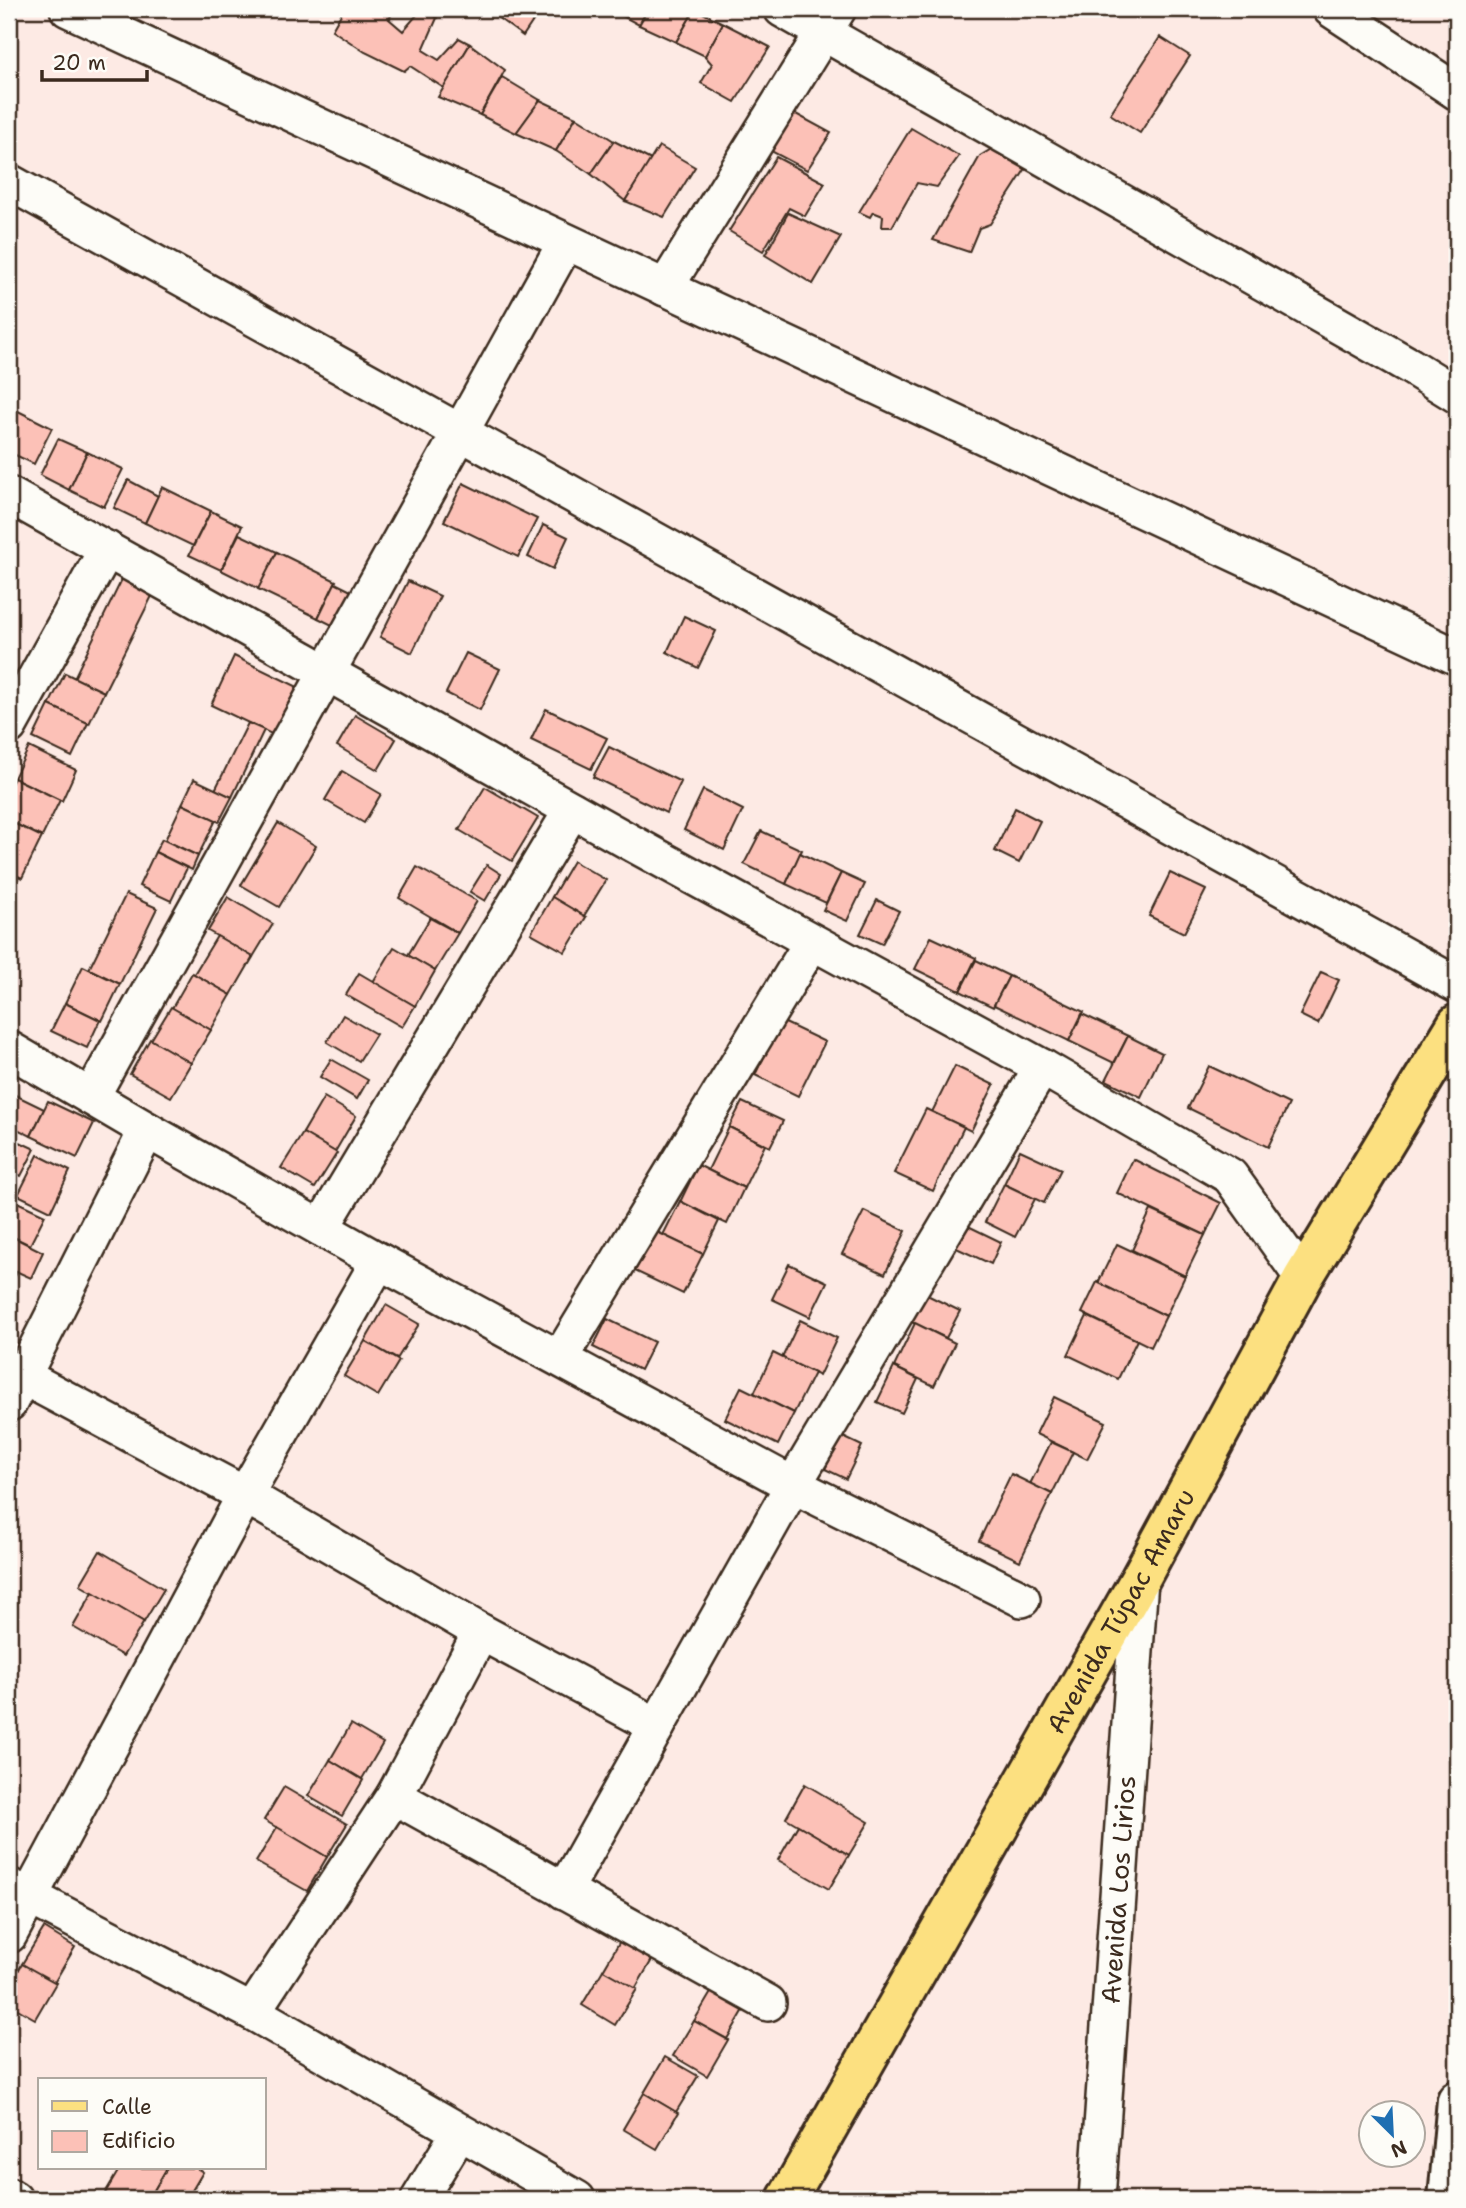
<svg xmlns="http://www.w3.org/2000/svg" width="1466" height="2208" font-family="'Shantell Sans',sans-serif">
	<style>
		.building { fill: #fcc1b7; stroke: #3b2a1e; stroke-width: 2 }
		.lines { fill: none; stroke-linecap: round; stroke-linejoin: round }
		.minor-casing { stroke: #3b2a1e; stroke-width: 40 }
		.tertiary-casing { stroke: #3b2a1e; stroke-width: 44 }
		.primary-casing { stroke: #3b2a1e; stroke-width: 44 }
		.minor { stroke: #fdfcf7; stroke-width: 35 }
		.tertiary { stroke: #fdfcf7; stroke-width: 38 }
		.primary { stroke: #fce080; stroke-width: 38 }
		.labels { text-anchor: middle; stroke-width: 6; stroke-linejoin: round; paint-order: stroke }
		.street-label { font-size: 26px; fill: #3b2a1e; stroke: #fdfcf7 }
	</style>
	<rect width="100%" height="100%" fill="#fdeae4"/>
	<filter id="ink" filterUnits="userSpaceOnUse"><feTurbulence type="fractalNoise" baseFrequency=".0143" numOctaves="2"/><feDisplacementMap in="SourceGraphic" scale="14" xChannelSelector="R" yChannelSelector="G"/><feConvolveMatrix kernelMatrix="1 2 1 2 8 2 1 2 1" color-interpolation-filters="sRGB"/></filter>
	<g filter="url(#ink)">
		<!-- building -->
		<g class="building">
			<path d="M 344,9 L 395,9 L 389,19 L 403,31 L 422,9 L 426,9 L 437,18 L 423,50 L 439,60 L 459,38 L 470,44 L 444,88 L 410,66 L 404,71 L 365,52 L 332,30 Z"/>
			<path d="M 492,9 L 541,9 L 523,36 L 490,12 Z"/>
			<path d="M 610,9 L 648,9 L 639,25 Z"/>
			<path d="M 648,9 L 695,9 L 676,42 L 639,25 Z"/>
			<path d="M 695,9 L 723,23 L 705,56 L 676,42 Z"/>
			<path d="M 723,23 L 770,47 L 735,102 L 701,83 L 712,64 L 705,56 Z"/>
			<path d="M 1160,37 L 1190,56 L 1140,133 L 1110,114 Z"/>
			<path d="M 470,44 L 505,70 L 480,115 L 438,97 Z"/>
			<path d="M 502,77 L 540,100 L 516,133 L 480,115 Z"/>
			<path d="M 540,100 L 576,117 L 556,151 L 516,133 Z"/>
			<path d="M 794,113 L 831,133 L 807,170 L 769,150 Z"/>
			<path d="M 576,117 L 614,141 L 591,174 L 556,151 Z"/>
			<path d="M 911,128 L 959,156 L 937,187 L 917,183 L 892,227 L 882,227 L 883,216 L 873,212 L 870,217 L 859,212 Z"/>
			<path d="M 614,141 L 651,160 L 625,201 L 591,174 Z"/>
			<path d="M 998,145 L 1028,165 L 990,224 L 979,228 L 969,252 L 933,240 L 980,156 Z"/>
			<path d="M 659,146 L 695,167 L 664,217 L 625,201 Z"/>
			<path d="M 776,157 L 825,183 L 805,216 L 789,208 L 763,251 L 729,231 Z"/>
			<path d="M 788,213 L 841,237 L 813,284 L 765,255 Z"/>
			<path d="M 16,410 L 52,428 L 34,464 L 9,452 L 9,423 Z"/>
			<path d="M 58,439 L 87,452 L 69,490 L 40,475 Z"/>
			<path d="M 87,452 L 123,469 L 104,507 L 69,490 Z"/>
			<path d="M 128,480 L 158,496 L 145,523 L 114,508 Z"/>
			<path d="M 463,483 L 537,519 L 518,557 L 444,521 Z"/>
			<path d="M 162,487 L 211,511 L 193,546 L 145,523 Z"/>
			<path d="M 211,511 L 242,526 L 221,570 L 189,555 Z"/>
			<path d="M 543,525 L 568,537 L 553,569 L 528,557 Z"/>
			<path d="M 239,534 L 277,552 L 259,589 L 221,570 Z"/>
			<path d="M 277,552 L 336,581 L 318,618 L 258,589 Z"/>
			<path d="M 122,579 L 153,594 L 104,692 L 74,678 Z"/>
			<path d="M 408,581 L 440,596 L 412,653 L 380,637 Z"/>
			<path d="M 335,583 L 357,594 L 340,629 L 318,618 Z"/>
			<path d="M 684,616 L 716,631 L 698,668 L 667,652 Z"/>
			<path d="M 466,653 L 500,669 L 480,710 L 446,693 Z"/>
			<path d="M 234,656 L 306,691 L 282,739 L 211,705 Z"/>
			<path d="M 65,673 L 104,692 L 89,724 L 49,705 Z"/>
			<path d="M 49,705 L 88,723 L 72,757 L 33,738 Z"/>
			<path d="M 546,709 L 607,738 L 591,769 L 531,740 Z"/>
			<path d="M 355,715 L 396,739 L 378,770 L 337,746 Z"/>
			<path d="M 248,723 L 264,730 L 232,797 L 215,790 Z"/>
			<path d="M 29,747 L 76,770 L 62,801 L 14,778 Z"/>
			<path d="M 609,747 L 681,782 L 666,813 L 593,777 Z"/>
			<path d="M 342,771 L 381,794 L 364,823 L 325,800 Z"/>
			<path d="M 14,778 L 60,800 L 42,837 L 9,821 L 9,788 Z"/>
			<path d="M 194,779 L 232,797 L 219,822 L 182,804 Z"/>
			<path d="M 485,787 L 538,818 L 512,861 L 459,830 Z"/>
			<path d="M 703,790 L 743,810 L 724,850 L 684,830 Z"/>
			<path d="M 182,804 L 216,820 L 198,856 L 165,840 Z"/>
			<path d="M 1015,808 L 1040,821 L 1019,863 L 995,851 Z"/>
			<path d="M 9,821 L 42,837 L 22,878 L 9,872 Z"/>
			<path d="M 278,823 L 316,846 L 279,907 L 241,885 Z"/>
			<path d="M 761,831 L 802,850 L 786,884 L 744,864 Z"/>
			<path d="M 162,839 L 198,856 L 192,870 L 155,852 Z"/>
			<path d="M 155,852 L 187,868 L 171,901 L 139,886 Z"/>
			<path d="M 800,853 L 841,873 L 826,903 L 786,884 Z"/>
			<path d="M 573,861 L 606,880 L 584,916 L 552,897 Z"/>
			<path d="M 487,865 L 501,874 L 485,901 L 470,892 Z"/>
			<path d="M 417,867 L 477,901 L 458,933 L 399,898 Z"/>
			<path d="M 841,873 L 865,884 L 847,921 L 823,910 Z"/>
			<path d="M 1170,873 L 1206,890 L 1184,933 L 1149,916 Z"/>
			<path d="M 126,894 L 157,908 L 120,984 L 89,969 Z"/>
			<path d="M 228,897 L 273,924 L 253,957 L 208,931 Z"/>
			<path d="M 552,897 L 586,917 L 565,952 L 531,933 Z"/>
			<path d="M 877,900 L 899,911 L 882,944 L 860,934 Z"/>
			<path d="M 430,918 L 458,933 L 435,971 L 408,955 Z"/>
			<path d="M 217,936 L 253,957 L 231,995 L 194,974 Z"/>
			<path d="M 931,937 L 976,958 L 960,991 L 915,969 Z"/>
			<path d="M 394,947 L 435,971 L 415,1006 L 373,982 Z"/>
			<path d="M 976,960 L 1009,976 L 993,1007 L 960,991 Z"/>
			<path d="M 83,966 L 120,984 L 102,1021 L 65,1003 Z"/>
			<path d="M 1321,972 L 1339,980 L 1318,1024 L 1300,1015 Z"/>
			<path d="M 192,973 L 231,995 L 211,1030 L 172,1008 Z"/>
			<path d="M 359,973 L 415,1006 L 402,1027 L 346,995 Z"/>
			<path d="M 1009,976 L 1084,1012 L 1069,1041 L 994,1005 Z"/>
			<path d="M 65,1003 L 100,1020 L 87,1048 L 51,1031 Z"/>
			<path d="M 171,1007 L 211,1030 L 191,1063 L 151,1040 Z"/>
			<path d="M 1082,1014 L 1128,1036 L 1114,1063 L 1069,1041 Z"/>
			<path d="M 343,1015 L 376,1034 L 359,1061 L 327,1042 Z"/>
			<path d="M 781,1021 L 825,1042 L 798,1096 L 755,1075 Z"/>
			<path d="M 1128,1036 L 1162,1053 L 1141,1097 L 1106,1080 Z"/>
			<path d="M 150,1039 L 191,1063 L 171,1097 L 130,1074 Z"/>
			<path d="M 331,1059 L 368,1080 L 357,1099 L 320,1077 Z"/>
			<path d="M 955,1066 L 994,1085 L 971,1131 L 932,1112 Z"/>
			<path d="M 1209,1066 L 1289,1104 L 1268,1147 L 1188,1108 Z"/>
			<path d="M 9,1092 L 44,1109 L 31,1136 L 9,1125 Z"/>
			<path d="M 324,1097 L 356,1116 L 335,1152 L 303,1133 Z"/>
			<path d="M 48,1101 L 94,1123 L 77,1158 L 31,1136 Z"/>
			<path d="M 742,1102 L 783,1121 L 770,1147 L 729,1127 Z"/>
			<path d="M 926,1109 L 964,1127 L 933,1191 L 894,1173 Z"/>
			<path d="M 729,1127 L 765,1145 L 744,1188 L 708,1170 Z"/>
			<path d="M 303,1133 L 337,1153 L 315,1188 L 281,1168 Z"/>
			<path d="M 9,1137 L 35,1149 L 21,1176 L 9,1170 Z"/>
			<path d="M 1020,1150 L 1061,1169 L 1044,1203 L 1004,1184 Z"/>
			<path d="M 38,1155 L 70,1171 L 51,1211 L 18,1195 Z"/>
			<path d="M 1133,1159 L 1221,1203 L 1205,1235 L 1117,1193 Z"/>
			<path d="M 698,1165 L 744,1188 L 727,1224 L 680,1202 Z"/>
			<path d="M 1004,1184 L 1035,1199 L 1015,1237 L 985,1222 Z"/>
			<path d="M 15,1201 L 45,1215 L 30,1245 L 9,1235 L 9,1214 Z"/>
			<path d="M 680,1201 L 719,1221 L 703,1254 L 663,1235 Z"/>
			<path d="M 1151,1210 L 1205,1235 L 1185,1276 L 1132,1250 Z"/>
			<path d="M 864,1211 L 906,1231 L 885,1274 L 842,1254 Z"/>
			<path d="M 964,1224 L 1001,1242 L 991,1264 L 952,1246 Z"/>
			<path d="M 655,1231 L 703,1254 L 683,1294 L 635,1271 Z"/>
			<path d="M 9,1235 L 43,1252 L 31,1278 L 9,1268 Z"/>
			<path d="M 1117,1244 L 1185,1276 L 1166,1316 L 1098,1283 Z"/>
			<path d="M 789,1264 L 827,1282 L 810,1317 L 772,1299 Z"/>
			<path d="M 9,1268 L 17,1272 L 9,1289 Z"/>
			<path d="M 1097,1282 L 1166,1316 L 1151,1347 L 1082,1313 Z"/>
			<path d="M 921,1292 L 960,1311 L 946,1338 L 907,1320 Z"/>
			<path d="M 386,1305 L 419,1324 L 397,1359 L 365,1341 Z"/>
			<path d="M 1087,1316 L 1137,1340 L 1118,1379 L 1068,1355 Z"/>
			<path d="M 607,1319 L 654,1342 L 640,1370 L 593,1347 Z"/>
			<path d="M 800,1320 L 837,1338 L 819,1376 L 782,1358 Z"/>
			<path d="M 915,1323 L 955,1343 L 934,1386 L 894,1367 Z"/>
			<path d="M 365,1341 L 399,1361 L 378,1396 L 344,1376 Z"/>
			<path d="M 773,1353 L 814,1373 L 794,1413 L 754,1393 Z"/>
			<path d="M 894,1367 L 918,1379 L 902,1413 L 877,1402 Z"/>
			<path d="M 741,1387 L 794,1413 L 778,1445 L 725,1419 Z"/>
			<path d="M 1054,1397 L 1106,1422 L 1087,1459 L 1036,1434 Z"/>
			<path d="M 841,1436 L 862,1446 L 846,1479 L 825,1469 Z"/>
			<path d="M 1051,1442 L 1073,1452 L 1052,1494 L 1030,1484 Z"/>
			<path d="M 1011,1474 L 1052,1494 L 1020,1561 L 979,1541 Z"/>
			<path d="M 100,1551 L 164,1589 L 144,1622 L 80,1585 Z"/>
			<path d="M 93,1592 L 144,1622 L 123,1656 L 73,1627 Z"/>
			<path d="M 351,1724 L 383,1743 L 362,1779 L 330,1760 Z"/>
			<path d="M 330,1760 L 363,1780 L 342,1816 L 308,1796 Z"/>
			<path d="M 805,1784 L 869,1822 L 849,1855 L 786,1818 Z"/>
			<path d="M 284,1787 L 347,1824 L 327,1857 L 264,1820 Z"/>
			<path d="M 798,1825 L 849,1855 L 829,1889 L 778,1860 Z"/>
			<path d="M 277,1827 L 327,1857 L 307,1891 L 256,1862 Z"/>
			<path d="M 44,1928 L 75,1947 L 54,1983 L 22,1964 Z"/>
			<path d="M 624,1934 L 656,1953 L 635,1989 L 603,1970 Z"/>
			<path d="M 22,1964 L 56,1983 L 35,2019 L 9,2004 L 9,1987 Z"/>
			<path d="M 603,1970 L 637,1989 L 615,2025 L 582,2005 Z"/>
			<path d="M 716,1984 L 748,2003 L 727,2039 L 694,2021 Z"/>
			<path d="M 694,2021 L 728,2040 L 707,2076 L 673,2056 Z"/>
			<path d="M 665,2057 L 698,2076 L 676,2112 L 644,2093 Z"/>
			<path d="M 644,2093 L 678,2113 L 657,2149 L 623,2129 Z"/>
			<path d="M 120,2168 L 167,2168 L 149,2199 L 116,2199 L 105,2193 Z"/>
			<path d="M 167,2168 L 196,2168 L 203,2172 L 187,2199 L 149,2199 Z"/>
		</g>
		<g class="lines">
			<!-- minor casing -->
			<g class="minor-casing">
				<g id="minor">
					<path d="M 68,9 L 1457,657"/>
					<path d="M 782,9 L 1410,366 L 1457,395"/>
					<path d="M 1331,9 L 1457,92"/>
					<path d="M 9,182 L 1457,985"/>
					<path d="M 665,288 L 838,9"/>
					<path d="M 9,495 L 628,841 L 1042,1067 L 1230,1176 L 1303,1278"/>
					<path d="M 9,726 L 107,549"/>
					<path d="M 9,1049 L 147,1130 L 379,1261 L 793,1485 L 1022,1599"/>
					<path d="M 91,1097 L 566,242"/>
					<path d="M 321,1228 L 572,810"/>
					<path d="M 560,1358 L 812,942"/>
					<path d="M 9,1369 L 245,1495 L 481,1632 L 657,1726"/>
					<path d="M 9,1403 L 147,1130"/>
					<path d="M 394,1796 L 768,2003"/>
					<path d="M 9,1886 L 252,2012 L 577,2199"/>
					<path d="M 564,1891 L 793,1485 L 1042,1067"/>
					<path d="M 9,1935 L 245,1495 L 379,1261"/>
					<path d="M 252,2012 L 394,1796 L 481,1632"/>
					<path d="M 9,2196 L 14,2199"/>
					<path d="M 419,2199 L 459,2133"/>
					<path id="s1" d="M 1097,2199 L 1140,1579"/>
				</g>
			</g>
			<!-- tertiary casing -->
			<g class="tertiary-casing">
				<path id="tertiary" d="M 1448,2199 L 1457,2100"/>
			</g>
			<!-- primary casing -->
			<g class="primary-casing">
				<g id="primary">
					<path id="s2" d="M 787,2199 L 1140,1579 L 1303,1278 L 1457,1024"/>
				</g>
			</g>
			<!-- minor -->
			<use href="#minor" class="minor"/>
			<!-- tertiary -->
			<use href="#tertiary" class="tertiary"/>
			<!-- primary -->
			<use href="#primary" class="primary"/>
		</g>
	</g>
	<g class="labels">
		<!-- street labels -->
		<g class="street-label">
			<text dy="9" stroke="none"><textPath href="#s2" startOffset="676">Avenida Túpac Amaru</textPath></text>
			<text dy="9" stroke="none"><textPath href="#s1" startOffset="310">Avenida Los Lirios</textPath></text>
		</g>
	</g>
	<!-- margin -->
	<rect width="1466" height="2208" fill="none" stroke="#fdfcf7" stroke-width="35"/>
	<rect x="18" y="18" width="1431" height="2173" fill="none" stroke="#3b2a1e" stroke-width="2.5" filter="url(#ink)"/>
	<!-- legend -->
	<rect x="38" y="2078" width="228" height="91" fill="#fdfcf7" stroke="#afa8a0" stroke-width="2"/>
	<rect x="52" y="2101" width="35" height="10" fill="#fce080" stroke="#afa8a0" stroke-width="2"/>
	<text x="102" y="2114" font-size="21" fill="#3b2a1e">Calle</text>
	<rect x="52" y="2131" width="35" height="21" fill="#fcc1b7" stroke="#afa8a0" stroke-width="2"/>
	<text x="102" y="2148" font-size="21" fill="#3b2a1e">Edificio</text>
	<!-- north arrow -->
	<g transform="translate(1392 2134) rotate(156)"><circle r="33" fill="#fdfcf7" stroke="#afa8a0" stroke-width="2"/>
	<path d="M0-5L12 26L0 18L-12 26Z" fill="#1f6fb2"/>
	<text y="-10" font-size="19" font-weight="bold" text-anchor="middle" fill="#3b2a1e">N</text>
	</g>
	<!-- scale -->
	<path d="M42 70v10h105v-10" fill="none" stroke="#3b2a1e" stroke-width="3.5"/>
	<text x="52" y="70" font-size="21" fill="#3b2a1e" stroke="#fdfcf7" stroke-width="5" paint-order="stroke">20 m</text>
</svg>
